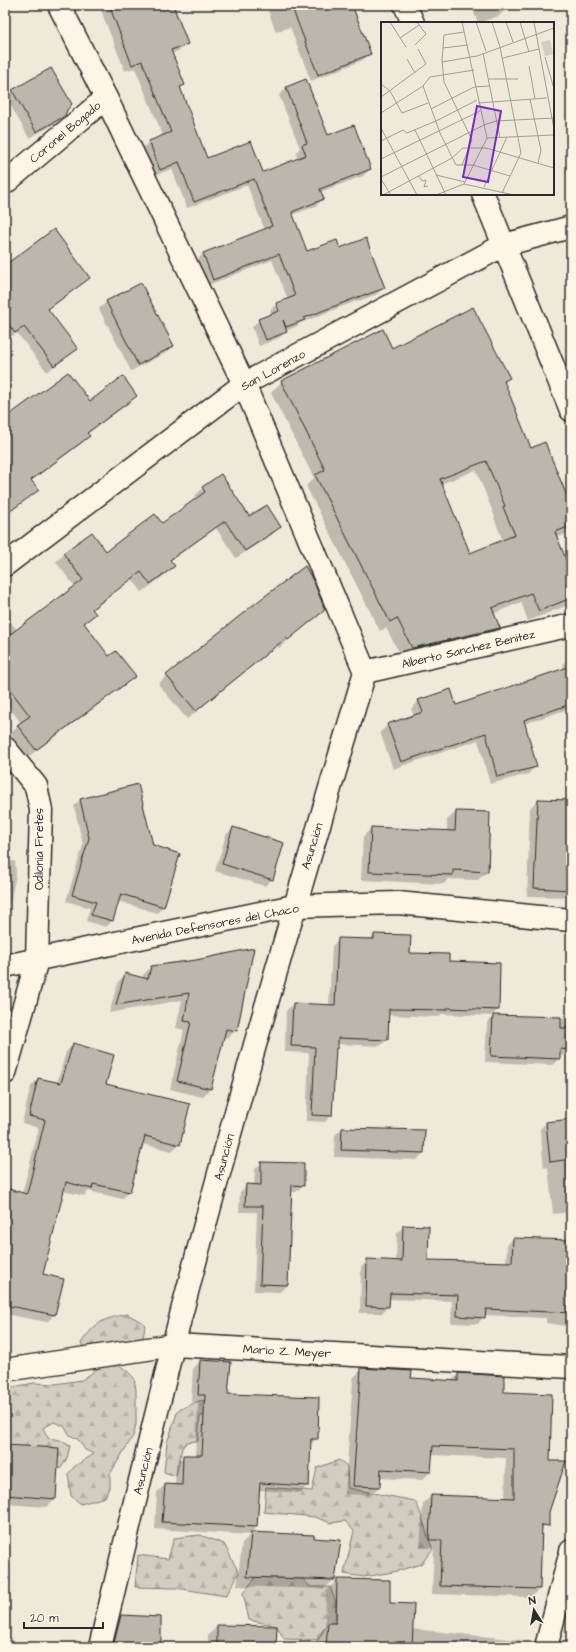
<svg xmlns="http://www.w3.org/2000/svg" width="576" height="1652" font-family="'Architects Daughter',sans-serif">
	<style>
		.forest { fill: url(#forest-firs); stroke: #7e7c76 }
		.shadow { fill: #0003; fill-rule: evenodd }
		.building { fill: #bcb7ac; stroke: #2b2b2b; fill-rule: evenodd }
		.lines { fill: none; stroke-linecap: round; stroke-linejoin: round }
		.minor-casing { stroke: #2b2b2b; stroke-width: 25 }
		.tertiary-casing { stroke: #2b2b2b; stroke-width: 25 }
		.minor { stroke: #fcf5e5; stroke-width: 22 }
		.tertiary { stroke: #fcf5e5; stroke-width: 22 }
		.labels { text-anchor: middle; stroke-width: 3; stroke-linejoin: round; paint-order: stroke }
		.street-label { font-size: 12px; fill: #2b2b2b; stroke: #fcf5e5 }
		.inset-road { fill: none; stroke: #a19d94; stroke-width: 1 }
		.view { fill: #7b2cbf; fill-opacity: 0.15; stroke: #7b2cbf; stroke-width: 2 }
		.inset-edge { fill: none; stroke: #2b2b2b; stroke-width: 2 }
	</style>
	<defs>
		<pattern id="forest-firs" width="22" height="20" patternUnits="userSpaceOnUse"><rect width="22" height="20" fill="#d2cdc0"/><path d="M5 1l3.5 6h-7zM16 11l3.5 6h-7z" fill="#b4b0a5"/></pattern>
	</defs>
	<rect width="100%" height="100%" fill="#efe9da"/>
	<filter id="ink" filterUnits="userSpaceOnUse"><feTurbulence type="fractalNoise" baseFrequency=".025" numOctaves="2"/><feDisplacementMap in="SourceGraphic" scale="8" xChannelSelector="R" yChannelSelector="G"/><feConvolveMatrix kernelMatrix="1 2 1 2 8 2 1 2 1" color-interpolation-filters="sRGB"/></filter>
	<g filter="url(#ink)">
		<!-- forest -->
		<g class="forest">
			<path d="M 127,1314 L 145,1324 C 143,1350 136,1349 117,1364 L 126,1370 L 134,1378 L 136,1390 L 136,1425 L 133,1436 L 110,1474 L 110,1486 L 105,1497 L 81,1504 L 71,1496 L 68,1474 L 75,1466 L 94,1454 L 85,1450 L 79,1440 L 70,1435 L 64,1426 L 54,1422 L 43,1428 L 48,1438 L 60,1440 L 70,1446 L 67,1458 L 61,1468 L 50,1470 L 5,1469 L 5,1387 L 13,1387 L 34,1383 L 55,1384 L 82,1380 L 103,1365 L 86,1353 L 81,1343 C 96,1322 102,1319 127,1314 Z"/>
			<path d="M 219,1399 L 217,1416 L 200,1416 L 198,1441 L 187,1442 L 182,1448 L 176,1476 L 164,1472 L 167,1443 L 178,1410 L 199,1401 Z"/>
			<path d="M 339,1460 L 347,1466 L 348,1488 L 415,1501 C 424,1517 425,1533 433,1549 L 421,1564 L 393,1572 L 364,1577 L 344,1574 L 354,1531 L 345,1521 L 331,1523 L 315,1517 L 264,1512 L 266,1487 L 312,1491 L 317,1468 Z"/>
			<path d="M 200,1535 L 224,1544 L 239,1573 L 226,1596 L 176,1588 L 135,1587 L 138,1555 L 168,1559 L 174,1538 Z"/>
			<path d="M 256,1577 L 303,1579 L 310,1587 L 330,1587 L 336,1602 L 336,1623 L 328,1623 L 318,1640 L 284,1639 L 277,1626 L 249,1620 L 243,1593 Z"/>
		</g>
		<!-- shadow -->
		<g class="shadow">
			<path d="M 104,5 L 185,5 L 174,10 L 187,43 L 180,50 L 171,54 L 184,85 L 179,89 L 207,159 L 262,174 L 298,159 L 296,153 L 300,148 L 279,95 L 286,88 L 306,81 L 327,136 L 370,169 L 363,176 L 320,192 L 323,199 L 316,206 L 292,215 L 306,252 L 339,250 L 384,288 L 377,294 L 359,301 L 359,300 L 300,323 L 297,326 L 286,331 L 279,338 L 259,346 L 252,327 L 259,320 L 271,315 L 270,311 L 276,304 L 288,300 L 272,260 L 206,286 L 196,261 L 203,254 L 265,230 L 247,185 L 187,208 L 172,169 L 153,176 L 143,148 L 149,141 L 163,136 L 135,68 L 125,71 L 100,8 ZM 276,306 L 278,306 L 280,316 Z"/>
			<path d="M 266,5 L 351,5 L 370,54 L 363,60 L 311,81 L 290,27 L 276,32 Z"/>
			<path d="M 471,5 L 506,5 L 507,8 L 499,16 L 478,23 Z"/>
			<path d="M 5,53 L 10,60 L 5,65 Z"/>
			<path d="M 13,91 L 66,110 L 64,116 L 57,123 L 29,138 L 6,97 Z"/>
			<path d="M 5,269 L 89,277 L 48,310 L 76,348 L 47,372 L 17,333 L 8,339 L 5,337 Z"/>
			<path d="M 141,284 L 173,346 L 166,353 L 131,371 L 99,309 L 106,302 Z"/>
			<path d="M 382,331 L 392,349 L 509,378 L 504,383 L 530,449 L 571,509 L 571,529 L 566,534 L 556,538 L 571,575 L 571,602 L 568,605 L 528,621 L 521,602 L 493,614 L 499,627 L 488,638 L 402,658 L 386,628 L 380,631 L 306,486 L 314,478 L 271,393 L 281,382 ZM 476,470 L 495,517 L 494,518 L 503,541 L 469,554 L 441,484 Z"/>
			<path d="M 136,396 L 129,403 L 87,434 L 88,436 L 82,443 L 31,481 L 38,490 L 5,516 L 5,423 L 89,402 Z"/>
			<path d="M 203,488 L 249,518 L 280,527 L 272,535 L 236,558 L 216,528 L 170,561 L 174,566 L 166,574 L 142,592 L 132,579 L 92,610 L 95,614 L 84,624 L 109,658 L 134,676 L 126,684 L 28,757 L 10,734 L 21,723 L 5,702 L 5,615 L 17,630 L 75,587 L 56,562 L 64,554 L 106,553 L 162,525 L 197,499 L 195,496 Z"/>
			<path d="M 324,610 L 279,648 L 277,646 L 187,719 L 158,684 L 167,676 Z"/>
			<path d="M 570,656 L 571,708 L 524,724 L 536,766 L 528,774 L 490,784 L 478,740 L 393,769 L 380,732 L 388,725 L 414,716 L 411,709 L 419,701 L 456,707 L 564,669 L 563,664 Z"/>
			<path d="M 137,785 L 163,906 L 157,913 L 118,901 L 112,921 L 106,927 L 86,921 L 90,908 L 66,901 L 83,845 L 74,806 L 80,800 Z"/>
			<path d="M 538,800 L 571,801 L 571,897 L 527,896 L 530,808 Z"/>
			<path d="M 456,812 L 487,871 L 478,880 L 448,879 L 444,884 L 361,880 L 363,837 L 371,828 L 447,831 L 447,820 Z"/>
			<path d="M 233,828 L 272,879 L 265,886 L 215,871 L 226,835 Z"/>
			<path d="M 15,861 L 16,874 L 5,928 L 5,863 Z"/>
			<path d="M 374,935 L 409,954 L 448,962 L 498,1010 L 491,1016 L 571,1018 L 571,1056 L 559,1055 L 559,1058 L 553,1065 L 485,1062 L 487,1023 L 493,1016 L 441,1014 L 439,1017 L 388,1015 L 387,1040 L 380,1046 L 337,1044 L 335,1049 L 331,1115 L 325,1122 L 306,1121 L 309,1053 L 285,1052 L 286,1011 L 293,1004 L 329,1006 L 332,946 L 339,939 L 369,940 Z"/>
			<path d="M 196,961 L 236,1030 L 228,1038 L 222,1037 L 210,1089 L 202,1097 L 170,1089 L 184,1030 L 176,1028 L 182,1000 L 109,1013 L 118,982 L 126,974 L 143,978 L 143,975 L 151,967 Z"/>
			<path d="M 73,1044 L 105,1084 L 179,1144 L 172,1151 L 142,1144 L 129,1192 L 122,1199 L 88,1191 L 84,1196 L 63,1191 L 41,1275 L 54,1315 L 47,1322 L 5,1314 L 5,1189 L 22,1194 L 39,1128 L 22,1123 L 31,1086 L 38,1079 L 57,1083 L 66,1052 Z"/>
			<path d="M 571,1120 L 571,1212 L 553,1214 L 548,1167 L 544,1168 L 540,1129 L 546,1123 Z"/>
			<path d="M 342,1129 L 423,1153 L 417,1160 L 334,1157 L 335,1135 Z"/>
			<path d="M 262,1163 L 303,1186 L 296,1192 L 290,1192 L 287,1285 L 280,1292 L 254,1291 L 257,1212 L 239,1212 L 240,1192 L 247,1185 L 254,1185 L 255,1169 Z"/>
			<path d="M 404,1226 L 427,1261 L 506,1263 L 507,1245 L 513,1239 L 571,1241 L 571,1327 L 546,1323 L 546,1318 L 484,1315 L 478,1324 L 451,1323 L 452,1301 L 388,1299 L 388,1306 L 382,1313 L 360,1313 L 361,1267 L 368,1260 L 396,1262 L 397,1233 Z"/>
			<path d="M 200,1361 L 227,1395 L 317,1438 L 310,1445 L 308,1485 L 300,1493 L 259,1490 L 256,1527 L 250,1533 L 313,1536 L 334,1580 L 324,1589 L 237,1586 L 242,1543 L 250,1535 L 155,1529 L 157,1492 L 165,1485 L 175,1485 L 176,1464 L 184,1456 L 195,1456 L 198,1402 L 191,1402 L 193,1369 Z"/>
			<path d="M 362,1369 L 410,1379 L 451,1381 L 459,1374 L 503,1393 L 549,1462 L 565,1462 L 541,1533 L 539,1589 L 531,1597 L 432,1594 L 434,1548 L 420,1548 L 423,1504 L 431,1496 L 505,1499 L 506,1458 L 431,1455 L 430,1472 L 422,1480 L 379,1478 L 379,1487 L 370,1495 L 345,1494 L 353,1378 Z"/>
			<path d="M 5,1446 L 55,1498 L 47,1507 L 5,1504 Z"/>
			<path d="M 337,1580 L 389,1604 L 412,1629 L 521,1640 L 519,1647 L 316,1647 L 317,1635 L 325,1627 L 326,1591 Z"/>
			<path d="M 121,1616 L 160,1647 L 106,1647 L 111,1626 Z"/>
			<path d="M 218,1626 L 275,1647 L 208,1647 L 208,1635 Z"/>
		</g>
		<!-- building -->
		<g class="building">
			<path d="M 109,5 L 173,5 L 188,44 L 171,50 L 185,85 L 180,87 L 207,158 L 251,141 L 263,172 L 306,155 L 302,145 L 307,143 L 286,87 L 306,79 L 328,135 L 354,125 L 371,169 L 320,189 L 324,199 L 292,212 L 307,251 L 337,240 L 340,248 L 366,238 L 385,288 L 366,295 L 366,294 L 304,318 L 305,320 L 286,327 L 283,320 L 287,332 L 266,340 L 258,319 L 279,311 L 276,303 L 295,296 L 279,254 L 213,280 L 203,253 L 272,226 L 254,179 L 194,202 L 179,162 L 160,170 L 149,141 L 171,132 L 142,61 L 132,65 Z"/>
			<path d="M 291,5 L 352,5 L 371,54 L 318,75 Z"/>
			<path d="M 51,68 L 72,104 L 67,110 L 65,116 L 36,132 L 12,90 Z"/>
			<path d="M 54,229 L 90,278 L 48,309 L 78,349 L 54,366 L 24,327 L 15,333 L 5,320 L 5,265 Z"/>
			<path d="M 141,283 L 174,346 L 138,365 L 106,301 Z"/>
			<path d="M 473,307 L 510,378 L 504,381 L 531,448 L 545,442 L 571,506 L 571,526 L 555,532 L 571,572 L 571,598 L 539,611 L 531,593 L 492,608 L 500,628 L 412,648 L 397,618 L 390,622 L 315,475 L 325,470 L 281,381 L 383,329 L 392,348 ZM 486,461 L 505,506 L 503,507 L 515,535 L 470,553 L 440,479 Z"/>
			<path d="M 68,372 L 90,401 L 123,376 L 137,396 L 87,433 L 90,436 L 31,480 L 39,490 L 5,515 L 5,418 Z"/>
			<path d="M 221,474 L 249,516 L 267,505 L 281,527 L 245,551 L 225,521 L 170,560 L 175,566 L 150,584 L 141,572 L 92,609 L 96,614 L 84,623 L 109,656 L 116,651 L 136,676 L 36,750 L 17,725 L 30,716 L 5,683 L 5,638 L 83,580 L 63,553 L 92,532 L 106,551 L 155,514 L 162,523 L 205,492 L 202,487 Z"/>
			<path d="M 305,566 L 314,582 L 325,610 L 288,640 L 286,638 L 196,711 L 166,675 L 257,602 Z"/>
			<path d="M 571,666 L 571,704 L 524,720 L 537,767 L 497,777 L 486,733 L 401,762 L 387,724 L 423,712 L 418,700 L 451,689 L 456,705 Z"/>
			<path d="M 138,784 L 153,845 L 180,854 L 164,907 L 121,894 L 113,921 L 91,915 L 96,902 L 72,895 L 89,838 L 80,799 Z"/>
			<path d="M 538,799 L 571,800 L 571,890 L 534,888 Z"/>
			<path d="M 456,811 L 490,812 L 488,872 L 453,870 L 453,875 L 369,872 L 371,827 L 455,831 Z"/>
			<path d="M 233,827 L 284,843 L 273,880 L 222,864 Z"/>
			<path d="M 374,934 L 411,935 L 410,953 L 449,954 L 449,961 L 500,963 L 499,1010 L 447,1008 L 447,1010 L 389,1009 L 388,1040 L 338,1038 L 338,1048 L 336,1048 L 332,1116 L 312,1115 L 315,1047 L 291,1046 L 293,1003 L 335,1005 L 338,938 L 374,939 Z"/>
			<path d="M 254,948 L 237,1031 L 226,1029 L 211,1089 L 177,1081 L 191,1022 L 184,1021 L 189,993 L 116,1005 L 125,973 L 148,979 L 151,966 L 196,960 Z"/>
			<path d="M 493,1015 L 561,1017 L 561,1028 L 571,1028 L 571,1050 L 560,1049 L 560,1059 L 491,1056 Z"/>
			<path d="M 73,1043 L 114,1055 L 106,1084 L 190,1104 L 180,1145 L 145,1136 L 130,1192 L 93,1184 L 92,1189 L 66,1182 L 43,1274 L 64,1279 L 55,1315 L 5,1305 L 5,1188 L 27,1194 L 45,1120 L 29,1116 L 38,1078 L 61,1083 Z"/>
			<path d="M 571,1119 L 571,1159 L 550,1162 L 546,1122 Z"/>
			<path d="M 342,1128 L 425,1130 L 424,1153 L 341,1150 Z"/>
			<path d="M 261,1162 L 304,1163 L 304,1186 L 292,1185 L 288,1285 L 260,1284 L 263,1206 L 245,1206 L 246,1184 L 261,1185 Z"/>
			<path d="M 403,1225 L 429,1226 L 428,1260 L 512,1262 L 513,1238 L 571,1240 L 571,1313 L 486,1309 L 485,1318 L 457,1316 L 458,1295 L 390,1293 L 389,1307 L 366,1306 L 367,1259 L 402,1261 Z"/>
			<path d="M 200,1360 L 231,1362 L 228,1394 L 319,1397 L 318,1439 L 311,1439 L 309,1486 L 260,1483 L 257,1527 L 162,1522 L 165,1484 L 182,1485 L 183,1455 L 202,1455 L 205,1395 L 198,1395 Z"/>
			<path d="M 361,1368 L 412,1371 L 411,1378 L 458,1381 L 458,1373 L 504,1376 L 504,1392 L 552,1394 L 550,1461 L 566,1461 L 549,1512 L 549,1526 L 542,1525 L 540,1589 L 440,1586 L 442,1540 L 429,1540 L 431,1495 L 514,1498 L 514,1449 L 433,1446 L 431,1472 L 381,1469 L 380,1487 L 353,1486 Z"/>
			<path d="M 5,1445 L 59,1448 L 56,1499 L 5,1495 Z"/>
			<path d="M 251,1532 L 314,1535 L 314,1538 L 341,1540 L 335,1580 L 247,1577 Z"/>
			<path d="M 337,1579 L 390,1580 L 390,1603 L 414,1604 L 412,1647 L 326,1647 L 328,1623 L 336,1623 Z"/>
			<path d="M 121,1615 L 161,1617 L 161,1647 L 113,1647 Z"/>
			<path d="M 217,1625 L 277,1626 L 276,1647 L 217,1647 Z"/>
		</g>
		<g class="lines">
			<!-- minor casing -->
			<g class="minor-casing">
				<g id="minor">
					<path d="M 59,5 L 106,98 L 244,384 L 365,672"/>
					<path d="M 405,5 L 413,23"/>
					<path d="M 5,183 L 106,98"/>
					<path d="M 483,194 L 571,410"/>
					<path d="M 5,565 L 244,384 L 504,245 L 571,227"/>
					<path d="M 5,748 L 36,786 L 41,810 L 37,960 L 5,1073"/>
					<path d="M 5,1370 L 174,1345 L 571,1367"/>
					<path d="M 546,1647 L 571,1551"/>
				</g>
			</g>
			<!-- tertiary casing -->
			<g class="tertiary-casing">
				<g id="tertiary">
					<path d="M 5,966 L 294,906 L 398,903 L 571,920"/>
					<path d="M 100,1647 C 124,1547 148,1446 173,1346 C 231,1120 297,896 365,672 L 571,625"/>
				</g>
			</g>
			<!-- minor -->
			<use href="#minor" class="minor"/>
			<!-- tertiary -->
			<use href="#tertiary" class="tertiary"/>
		</g>
	</g>
	<g class="labels">
		<!-- street labels -->
		<g class="street-label">
			<text transform="translate(65 132) rotate(-40)" y="4">Coronel Bogado</text>
			<text transform="translate(273 370) rotate(-29)" y="4">San Lorenzo</text>
			<text transform="translate(468 649) rotate(-13)" y="4">Alberto Sanchez Benitez</text>
			<text transform="translate(312 846) rotate(-73)" y="4">Asunción</text>
			<text transform="translate(39 849) rotate(-90)" y="4">Odilonia Fretes</text>
			<text transform="translate(215 924) rotate(-11)" y="4">Avenida Defensores del Chaco</text>
			<text transform="translate(224 1157) rotate(-75)" y="4">Asunción</text>
			<text transform="translate(287 1351) rotate(3)" y="4">Mario Z. Meyer</text>
			<text transform="translate(143 1471) rotate(-76)" y="4">Asunción</text>
		</g>
	</g>
	<!-- overview -->
	<g transform="translate(381 22)">
		<rect width="173" height="173" fill="#efe9da"/>
		<path d="M 169,18 L 172,32 L 164,34 L 160,20 Z" fill="#d2cdc0"/>
		<path class="inset-road" d="M 9,0 L 25,25M 81,0 L 106,116M 95,0 L 105,29M 111,0 L 119,25 L 140,131 L 121,171M 125,0 L 132,20M 139,0 L 148,30M 153,0 L 173,107M 19,16 L 38,3M 34,23 L 45,12 L 36,0M 62,26 L 87,23M 102,31 L 119,116M 164,35 L 173,67M 122,36 L 158,27M 26,37 L 34,51M 61,40 L 96,34 L 173,6M 148,44 L 154,77M 107,57 L 137,57M 0,62 L 9,69 L 21,91 L 47,81M 42,64 L 59,111 L 75,143 L 92,143 L 129,154M 0,75 L 45,42 L 37,27M 149,77 L 160,128 L 157,141M 97,81 L 166,76M 50,87 L 93,65 L 108,64M 0,91 L 42,64 L 49,55 L 93,48M 0,106 L 36,173M 34,108 L 65,173M 106,116 L 173,113M 0,119 L 22,108 L 26,111 L 55,99 L 96,78M 0,137 L 99,89M 81,143 L 91,118 L 63,60 L 61,38 L 63,13 L 83,10M 55,153 L 84,160M 38,154 L 41,159 L 45,158 L 43,165 L 47,164M 0,155 L 103,103 L 115,99 L 173,96M 0,157 L 10,173M 83,162 L 106,116M 103,165 L 126,115M 2,173 L 71,136 L 82,126 L 105,126 L 173,146M 55,173 L 83,162 L 133,173"/>
		<path class="view" d="M 96,84 L 120,89 L 107,160 L 82,155 Z"/>
		<rect width="173" height="173" class="inset-edge"/>
	</g>
	<!-- margin -->
	<rect width="576" height="1652" fill="none" stroke="#fcf5e5" stroke-width="20"/>
	<rect x="10" y="10" width="556" height="1632" fill="none" stroke="#2b2b2b" stroke-width="1.5" filter="url(#ink)"/>
	<!-- north arrow -->
	<g transform="translate(534 1610) rotate(349)" stroke="#fcf5e5" stroke-width="3" paint-order="stroke">
	<path d="M0-3L7 15L0 10L-7 15Z" fill="#2b2b2b"/>
	<text y="-6" font-size="11" font-weight="bold" text-anchor="middle" fill="#2b2b2b">N</text>
	</g>
	<!-- scale -->
	<path d="M24 1622v6h79v-6" fill="none" stroke="#2b2b2b" stroke-width="2"/>
	<text x="30" y="1622" font-size="12" fill="#2b2b2b" stroke="#fcf5e5" stroke-width="3" paint-order="stroke">20 m</text>
</svg>
